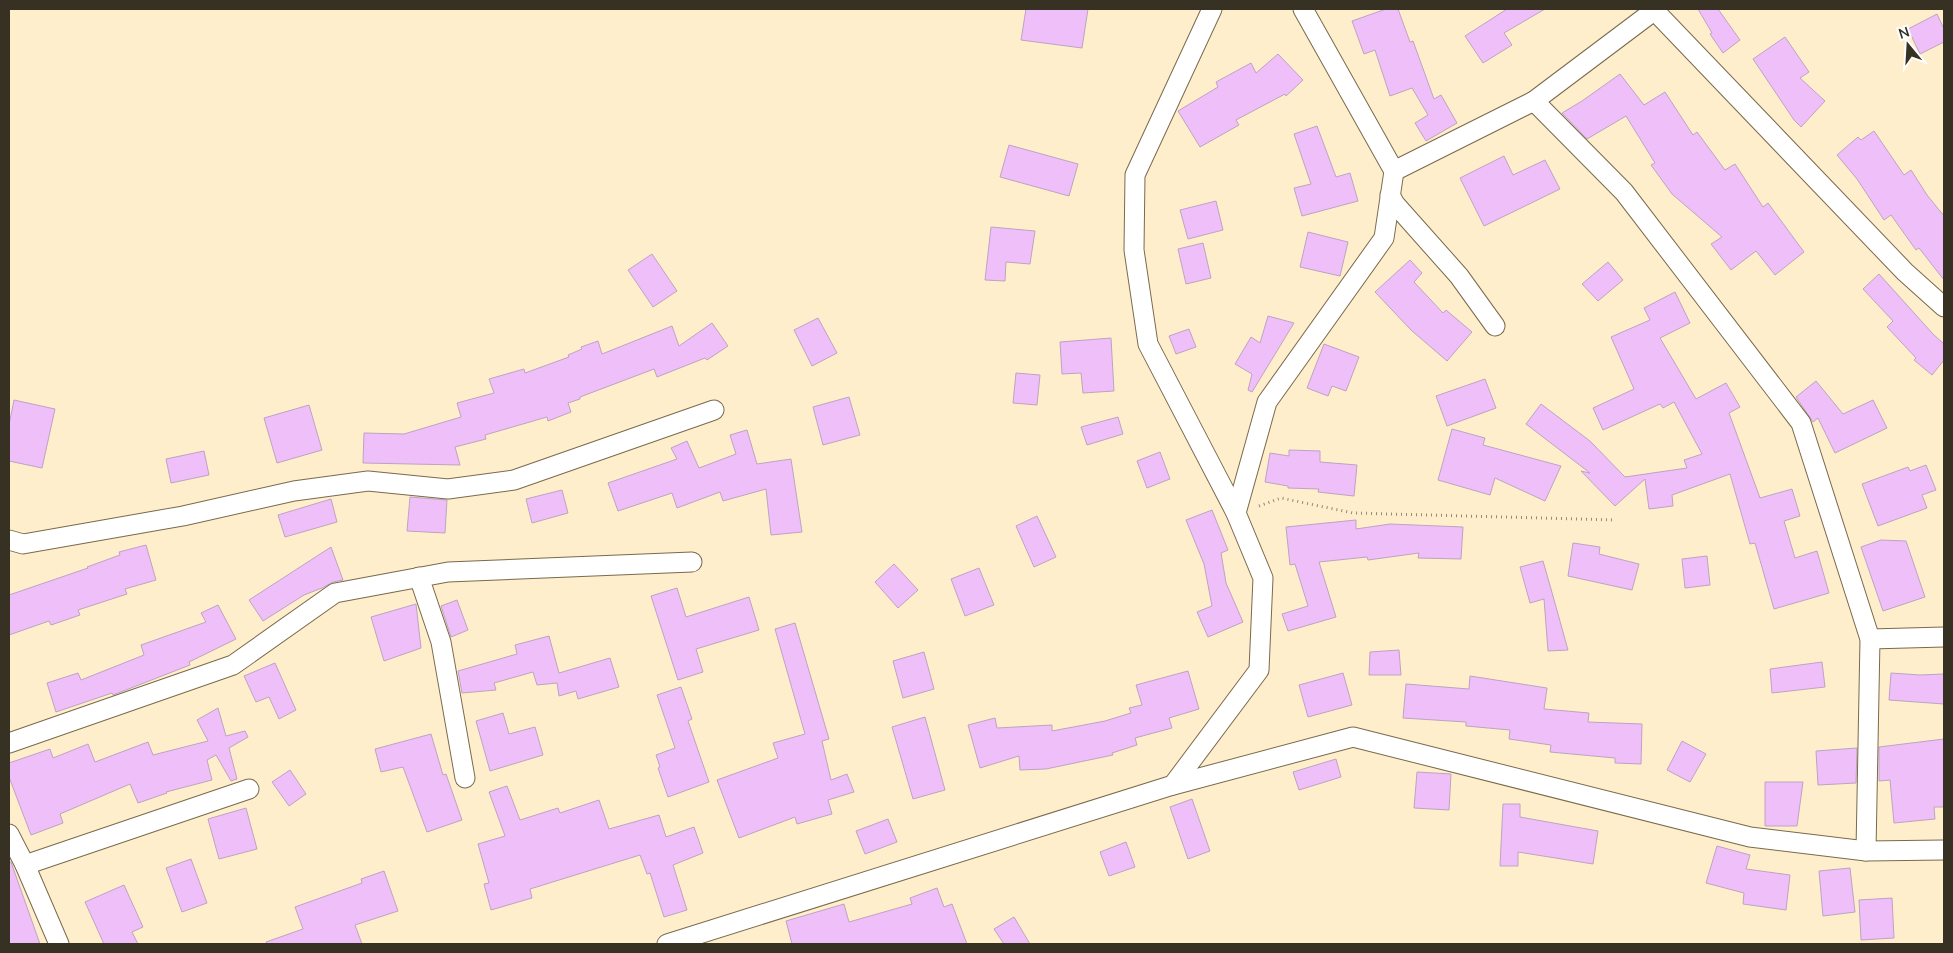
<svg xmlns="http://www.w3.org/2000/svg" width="1953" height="953" font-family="'Nunito Sans',sans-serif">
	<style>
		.building { fill: #efbff9; stroke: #bca4c1 }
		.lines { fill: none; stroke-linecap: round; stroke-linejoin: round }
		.street-casing { stroke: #796a4c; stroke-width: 21 }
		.path { stroke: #958973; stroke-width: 3; stroke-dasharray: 1 4; stroke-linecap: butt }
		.street { stroke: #fff; stroke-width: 19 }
	</style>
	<rect width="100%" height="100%" fill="#fec"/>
	<!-- building -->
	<g class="building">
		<path d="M 1026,9 L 1088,9 L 1082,48 L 1021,40 Z"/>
		<path d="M 1386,9 L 1398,9 L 1410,42 L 1413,41 L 1434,99 L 1441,95 L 1457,123 L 1426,141 L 1415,123 L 1428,115 L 1412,88 L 1390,96 L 1375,50 L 1364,54 L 1352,21 Z"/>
		<path d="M 1507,9 L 1545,9 L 1504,33 L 1512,45 L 1483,63 L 1465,36 Z"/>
		<path d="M 1698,9 L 1718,9 L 1740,40 L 1723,53 L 1710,34 L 1712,33 Z"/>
		<path d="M 1937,14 L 1944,29 L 1944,42 L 1920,54 L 1908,29 Z"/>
		<path d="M 1785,37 L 1809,72 L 1800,78 L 1825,101 L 1801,127 L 1794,120 L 1753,59 Z"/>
		<path d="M 1278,54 L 1303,80 L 1286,96 L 1285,94 L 1236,120 L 1239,125 L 1200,147 L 1178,111 L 1218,87 L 1216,82 L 1251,63 L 1256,73 Z"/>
		<path d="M 1620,74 L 1644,105 L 1665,92 L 1693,135 L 1697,132 L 1725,170 L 1735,164 L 1763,207 L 1768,203 L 1804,252 L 1775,275 L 1756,251 L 1731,270 L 1711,244 L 1722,237 L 1672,194 L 1651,165 L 1655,163 L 1626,116 L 1587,139 L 1562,113 L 1582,101 Z"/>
		<path d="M 1317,126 L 1336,177 L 1350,173 L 1358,201 L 1302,216 L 1294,188 L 1311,184 L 1294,134 Z"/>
		<path d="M 1874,131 L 1904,175 L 1911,170 L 1927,195 L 1944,216 L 1944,280 L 1919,248 L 1916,250 L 1891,215 L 1884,220 L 1857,179 L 1837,155 L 1858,137 L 1861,140 Z"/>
		<path d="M 1009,145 L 1078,164 L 1069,196 L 1000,177 Z"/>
		<path d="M 1504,156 L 1513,175 L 1545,160 L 1560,189 L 1484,226 L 1460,178 Z"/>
		<path d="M 1216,201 L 1223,230 L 1188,239 L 1180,210 Z"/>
		<path d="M 991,227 L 1035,231 L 1030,264 L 1006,262 L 1005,281 L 985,280 Z"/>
		<path d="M 1308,232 L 1348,242 L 1340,276 L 1300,267 Z"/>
		<path d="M 1203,243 L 1211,278 L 1186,284 L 1178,249 Z"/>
		<path d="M 652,254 L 677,291 L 653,307 L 628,270 Z"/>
		<path d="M 1410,260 L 1422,273 L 1414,282 L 1443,313 L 1446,310 L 1472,332 L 1447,361 L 1411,330 L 1375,292 Z"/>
		<path d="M 1608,262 L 1623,280 L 1598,301 L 1582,284 Z"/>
		<path d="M 1879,274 L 1933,334 L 1944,344 L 1944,360 L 1932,375 L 1914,360 L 1916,358 L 1887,327 L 1893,321 L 1863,289 Z"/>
		<path d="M 1675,292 L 1690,323 L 1660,338 L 1696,399 L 1726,383 L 1740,407 L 1729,413 L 1760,498 L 1792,489 L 1800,516 L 1784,521 L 1795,558 L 1817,551 L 1829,593 L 1774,609 L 1755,543 L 1750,544 L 1730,474 L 1672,495 L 1673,506 L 1649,509 L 1645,479 L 1615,506 L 1581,471 L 1590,473 L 1526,424 L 1541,404 L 1590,441 L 1625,477 L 1687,468 L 1684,460 L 1702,454 L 1674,402 L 1663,408 L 1660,404 L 1603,430 L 1593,408 L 1634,389 L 1611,337 L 1650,320 L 1644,308 Z"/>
		<path d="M 1268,316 L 1294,323 L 1252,392 L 1248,390 L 1252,374 L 1235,364 L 1251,337 L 1260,343 Z"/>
		<path d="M 818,318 L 837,353 L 812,366 L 794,330 Z"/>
		<path d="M 712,323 L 728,346 L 707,360 L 705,358 L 657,377 L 654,369 L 580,397 L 580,399 L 568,403 L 571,412 L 548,421 L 547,417 L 485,435 L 486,439 L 455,447 L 460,465 L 363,463 L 364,433 L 404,434 L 461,417 L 457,403 L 494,393 L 489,379 L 524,369 L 525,373 L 569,357 L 568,355 L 582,349 L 581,347 L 598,341 L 602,354 L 672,326 L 679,346 Z"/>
		<path d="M 1189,329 L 1196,347 L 1176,354 L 1169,336 Z"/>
		<path d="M 1111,338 L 1114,391 L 1083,393 L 1081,373 L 1062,374 L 1060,342 Z"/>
		<path d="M 1324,344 L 1359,357 L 1346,391 L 1332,386 L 1328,396 L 1307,388 Z"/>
		<path d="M 1016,373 L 1040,375 L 1037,405 L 1013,403 Z"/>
		<path d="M 1485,379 L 1496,408 L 1447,426 L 1436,396 Z"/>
		<path d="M 1816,381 L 1843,414 L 1873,400 L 1887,428 L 1835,453 L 1818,418 L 1813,422 L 1796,397 Z"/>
		<path d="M 849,397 L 860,435 L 823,445 L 813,407 Z"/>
		<path d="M 14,400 L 55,409 L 42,468 L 9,461 L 9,425 Z"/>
		<path d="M 309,405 L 322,450 L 277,463 L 264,418 Z"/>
		<path d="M 1118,417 L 1123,434 L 1087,445 L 1081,427 Z"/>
		<path d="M 1452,429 L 1485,438 L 1483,445 L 1561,466 L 1545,501 L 1495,478 L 1490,495 L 1438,480 Z"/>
		<path d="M 747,430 L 757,464 L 791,459 L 802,532 L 771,535 L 766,489 L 723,501 L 720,492 L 677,508 L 672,493 L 618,511 L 608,483 L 677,459 L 671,448 L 687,441 L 699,468 L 736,454 L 730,435 Z"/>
		<path d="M 1289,450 L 1320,451 L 1320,462 L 1357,465 L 1354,496 L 1318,492 L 1319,489 L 1288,488 L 1288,486 L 1265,482 L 1270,453 L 1289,456 Z"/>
		<path d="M 204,451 L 209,475 L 171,483 L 166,459 Z"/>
		<path d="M 1160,452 L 1170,479 L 1147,488 L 1137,461 Z"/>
		<path d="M 1926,465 L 1936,490 L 1922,495 L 1927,508 L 1878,526 L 1862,484 L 1908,467 L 1910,471 Z"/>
		<path d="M 562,490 L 568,513 L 532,523 L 526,499 Z"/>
		<path d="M 410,497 L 447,500 L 445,533 L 407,531 Z"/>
		<path d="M 331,499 L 337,522 L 285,537 L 278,515 Z"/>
		<path d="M 1212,510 L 1228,550 L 1221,553 L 1226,583 L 1243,622 L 1208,637 L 1197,612 L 1212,606 L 1204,564 L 1186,520 Z"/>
		<path d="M 1037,516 L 1056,557 L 1034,567 L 1016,526 Z"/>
		<path d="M 1356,520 L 1356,529 L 1390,524 L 1463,527 L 1461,559 L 1418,558 L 1419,553 L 1368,560 L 1367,557 L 1319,562 L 1336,617 L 1288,631 L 1282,614 L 1308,606 L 1295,564 L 1290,565 L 1286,527 Z"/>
		<path d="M 1881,540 L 1906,541 L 1925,597 L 1883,611 L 1861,547 Z"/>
		<path d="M 1573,543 L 1600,547 L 1599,554 L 1639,564 L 1632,590 L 1568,576 Z"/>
		<path d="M 146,545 L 156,580 L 125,589 L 127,594 L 78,610 L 80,615 L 51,625 L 49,621 L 9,635 L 9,595 L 88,568 L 87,567 L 120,555 L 119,552 Z"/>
		<path d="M 331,547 L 343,580 L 333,582 L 322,588 L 304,595 L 263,621 L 249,600 Z"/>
		<path d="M 1707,556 L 1710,585 L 1685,588 L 1682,559 Z"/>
		<path d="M 1543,561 L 1553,596 L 1568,650 L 1548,651 L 1544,599 L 1530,603 L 1520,567 Z"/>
		<path d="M 894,564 L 918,590 L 898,608 L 875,582 Z"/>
		<path d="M 979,568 L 994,605 L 965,616 L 951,579 Z"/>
		<path d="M 677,588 L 686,617 L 749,597 L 759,630 L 696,649 L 703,672 L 678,680 L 651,596 Z"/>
		<path d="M 457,600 L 468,630 L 451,637 L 441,606 Z"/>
		<path d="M 416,604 L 421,648 L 384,661 L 371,617 Z"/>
		<path d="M 218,605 L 236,639 L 189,662 L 190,665 L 113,695 L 112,693 L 56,712 L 47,683 L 78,673 L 81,680 L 144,655 L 141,645 L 206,622 L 201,613 Z"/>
		<path d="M 795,623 L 829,739 L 822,741 L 831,780 L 847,774 L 854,792 L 828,800 L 832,814 L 797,824 L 795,817 L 739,838 L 717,780 L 778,758 L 773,743 L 805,734 L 775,629 Z"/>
		<path d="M 549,636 L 559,673 L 610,658 L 619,687 L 578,699 L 576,691 L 559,696 L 557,683 L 537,685 L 533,672 L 494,683 L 496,690 L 462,693 L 458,671 L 517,654 L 515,645 Z"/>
		<path d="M 1399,650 L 1401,675 L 1369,675 L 1370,652 Z"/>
		<path d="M 924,652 L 934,689 L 903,698 L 893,661 Z"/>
		<path d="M 1822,662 L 1825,687 L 1772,693 L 1770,669 Z"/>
		<path d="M 275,663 L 296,710 L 279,719 L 269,697 L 256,702 L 244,676 Z"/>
		<path d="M 1188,671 L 1199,709 L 1169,718 L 1172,728 L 1135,738 L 1137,745 L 1112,753 L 1113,755 L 1046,769 L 1020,770 L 1019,756 L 980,768 L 968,725 L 995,718 L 997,728 L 1052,725 L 1052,731 L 1105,721 L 1131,713 L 1129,708 L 1142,705 L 1136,685 Z"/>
		<path d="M 1343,673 L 1352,705 L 1308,717 L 1299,685 Z"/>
		<path d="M 1891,673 L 1920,675 L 1944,674 L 1944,704 L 1889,700 Z"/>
		<path d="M 1470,676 L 1547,688 L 1544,709 L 1589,713 L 1588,722 L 1642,724 L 1641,764 L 1615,763 L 1615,758 L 1550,752 L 1551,745 L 1509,739 L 1510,730 L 1466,726 L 1466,722 L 1403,718 L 1406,684 L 1469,689 Z"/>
		<path d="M 681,687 L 692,719 L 688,721 L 709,782 L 668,797 L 658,768 L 660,767 L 656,755 L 675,748 L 657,695 Z"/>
		<path d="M 218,708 L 226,736 L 245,731 L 248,737 L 229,748 L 237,779 L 231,781 L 216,755 L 207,760 L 212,780 L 166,792 L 167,793 L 138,803 L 130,784 L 60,814 L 63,823 L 31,835 L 9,777 L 9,763 L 50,749 L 53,758 L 88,744 L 95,762 L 148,742 L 153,755 L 208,741 L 197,720 Z"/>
		<path d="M 503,713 L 509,734 L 535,727 L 543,755 L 490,771 L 476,721 Z"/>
		<path d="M 925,717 L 945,790 L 913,799 L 892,727 Z"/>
		<path d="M 431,734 L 443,775 L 446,774 L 462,820 L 427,832 L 403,767 L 381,772 L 375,749 Z"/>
		<path d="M 1944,739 L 1944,807 L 1934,807 L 1935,819 L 1894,823 L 1890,780 L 1879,781 L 1879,747 Z"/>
		<path d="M 1682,741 L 1706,754 L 1690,782 L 1667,770 Z"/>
		<path d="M 1857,748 L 1856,783 L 1818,785 L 1816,751 Z"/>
		<path d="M 1336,759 L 1341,777 L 1299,790 L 1293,772 Z"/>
		<path d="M 290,770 L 306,794 L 289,806 L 272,782 Z"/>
		<path d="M 1417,772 L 1451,774 L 1449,810 L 1414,808 Z"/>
		<path d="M 1765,782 L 1803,782 L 1797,826 L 1765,826 Z"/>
		<path d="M 507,786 L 520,820 L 558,808 L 560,813 L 599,800 L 609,829 L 659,815 L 666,837 L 694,827 L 703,853 L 673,865 L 687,910 L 664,917 L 650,873 L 647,874 L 640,855 L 530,889 L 532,898 L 491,910 L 484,884 L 489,883 L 478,844 L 505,836 L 489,792 Z"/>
		<path d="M 1192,799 L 1210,851 L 1188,859 L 1170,807 Z"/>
		<path d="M 1503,804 L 1520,804 L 1520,817 L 1598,831 L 1593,864 L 1518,852 L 1518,866 L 1500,866 Z"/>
		<path d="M 246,808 L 257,849 L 219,859 L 208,819 Z"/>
		<path d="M 888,819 L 897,842 L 865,854 L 856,831 Z"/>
		<path d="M 1126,842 L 1135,867 L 1109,876 L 1100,852 Z"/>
		<path d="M 1717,846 L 1750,855 L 1746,869 L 1790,875 L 1786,910 L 1743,904 L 1744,893 L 1706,883 Z"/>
		<path d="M 191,859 L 207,903 L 182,912 L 166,868 Z"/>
		<path d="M 11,862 L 28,910 L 40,944 L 9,944 L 9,863 Z"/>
		<path d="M 1850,868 L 1855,912 L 1823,916 L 1819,871 Z"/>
		<path d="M 384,871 L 398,911 L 355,925 L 362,944 L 267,944 L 266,942 L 303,929 L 295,907 L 362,883 L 361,879 Z"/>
		<path d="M 124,885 L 143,927 L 132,932 L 138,944 L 104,944 L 85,902 Z"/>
		<path d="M 937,888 L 944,907 L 952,904 L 967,944 L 792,944 L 786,921 L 844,904 L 849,922 L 912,904 L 910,898 Z"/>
		<path d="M 1892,898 L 1894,938 L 1861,940 L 1859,900 Z"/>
		<path d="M 1014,917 L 1030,944 L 1004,944 L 994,929 Z"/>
	</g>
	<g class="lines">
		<!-- street casing -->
		<g class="street-casing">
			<g id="street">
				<path d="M 1653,9 L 1905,272 L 1944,307"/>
				<path d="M 1534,101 L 1624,192 L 1801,423 L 1870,639 L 1866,851"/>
				<path d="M 1394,171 L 1534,101 L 1655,10"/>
				<path d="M 1390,195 L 1395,204 L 1459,276 L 1495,326"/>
				<path d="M 1236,513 L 1267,402 L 1384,238 L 1394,171 L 1303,9"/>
				<path d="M 9,540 L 23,544 L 183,516 L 294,491 L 368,481 L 448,489 L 514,480 L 714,410"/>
				<path d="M 419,577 L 441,642 L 465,778"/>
				<path d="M 1870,639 L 1944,637"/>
				<path d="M 9,743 L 233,665 L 335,593 L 448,572 L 692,562"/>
				<path d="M 1173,785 L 1259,670 L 1263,578 L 1236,513 L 1148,344 L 1134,250 L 1135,175 L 1212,9"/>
				<path d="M 9,834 L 25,865 L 59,944"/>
				<path d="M 25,865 L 249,789"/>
				<path d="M 667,944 L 1173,785 L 1353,737 L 1750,837 L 1866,851 L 1944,850"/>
			</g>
		</g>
		<!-- path -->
		<path class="path" d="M 1259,506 L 1281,498 L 1353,513 L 1616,520"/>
		<!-- street -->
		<use href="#street" class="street"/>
	</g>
	<!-- border -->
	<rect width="1953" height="953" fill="none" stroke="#373124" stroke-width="20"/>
	<!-- north arrow -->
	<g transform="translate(1908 45) rotate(342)" stroke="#ffffff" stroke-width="4" paint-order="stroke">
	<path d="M0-4L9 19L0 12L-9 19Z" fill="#373124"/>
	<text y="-8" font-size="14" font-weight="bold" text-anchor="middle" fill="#373124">N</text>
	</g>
</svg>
